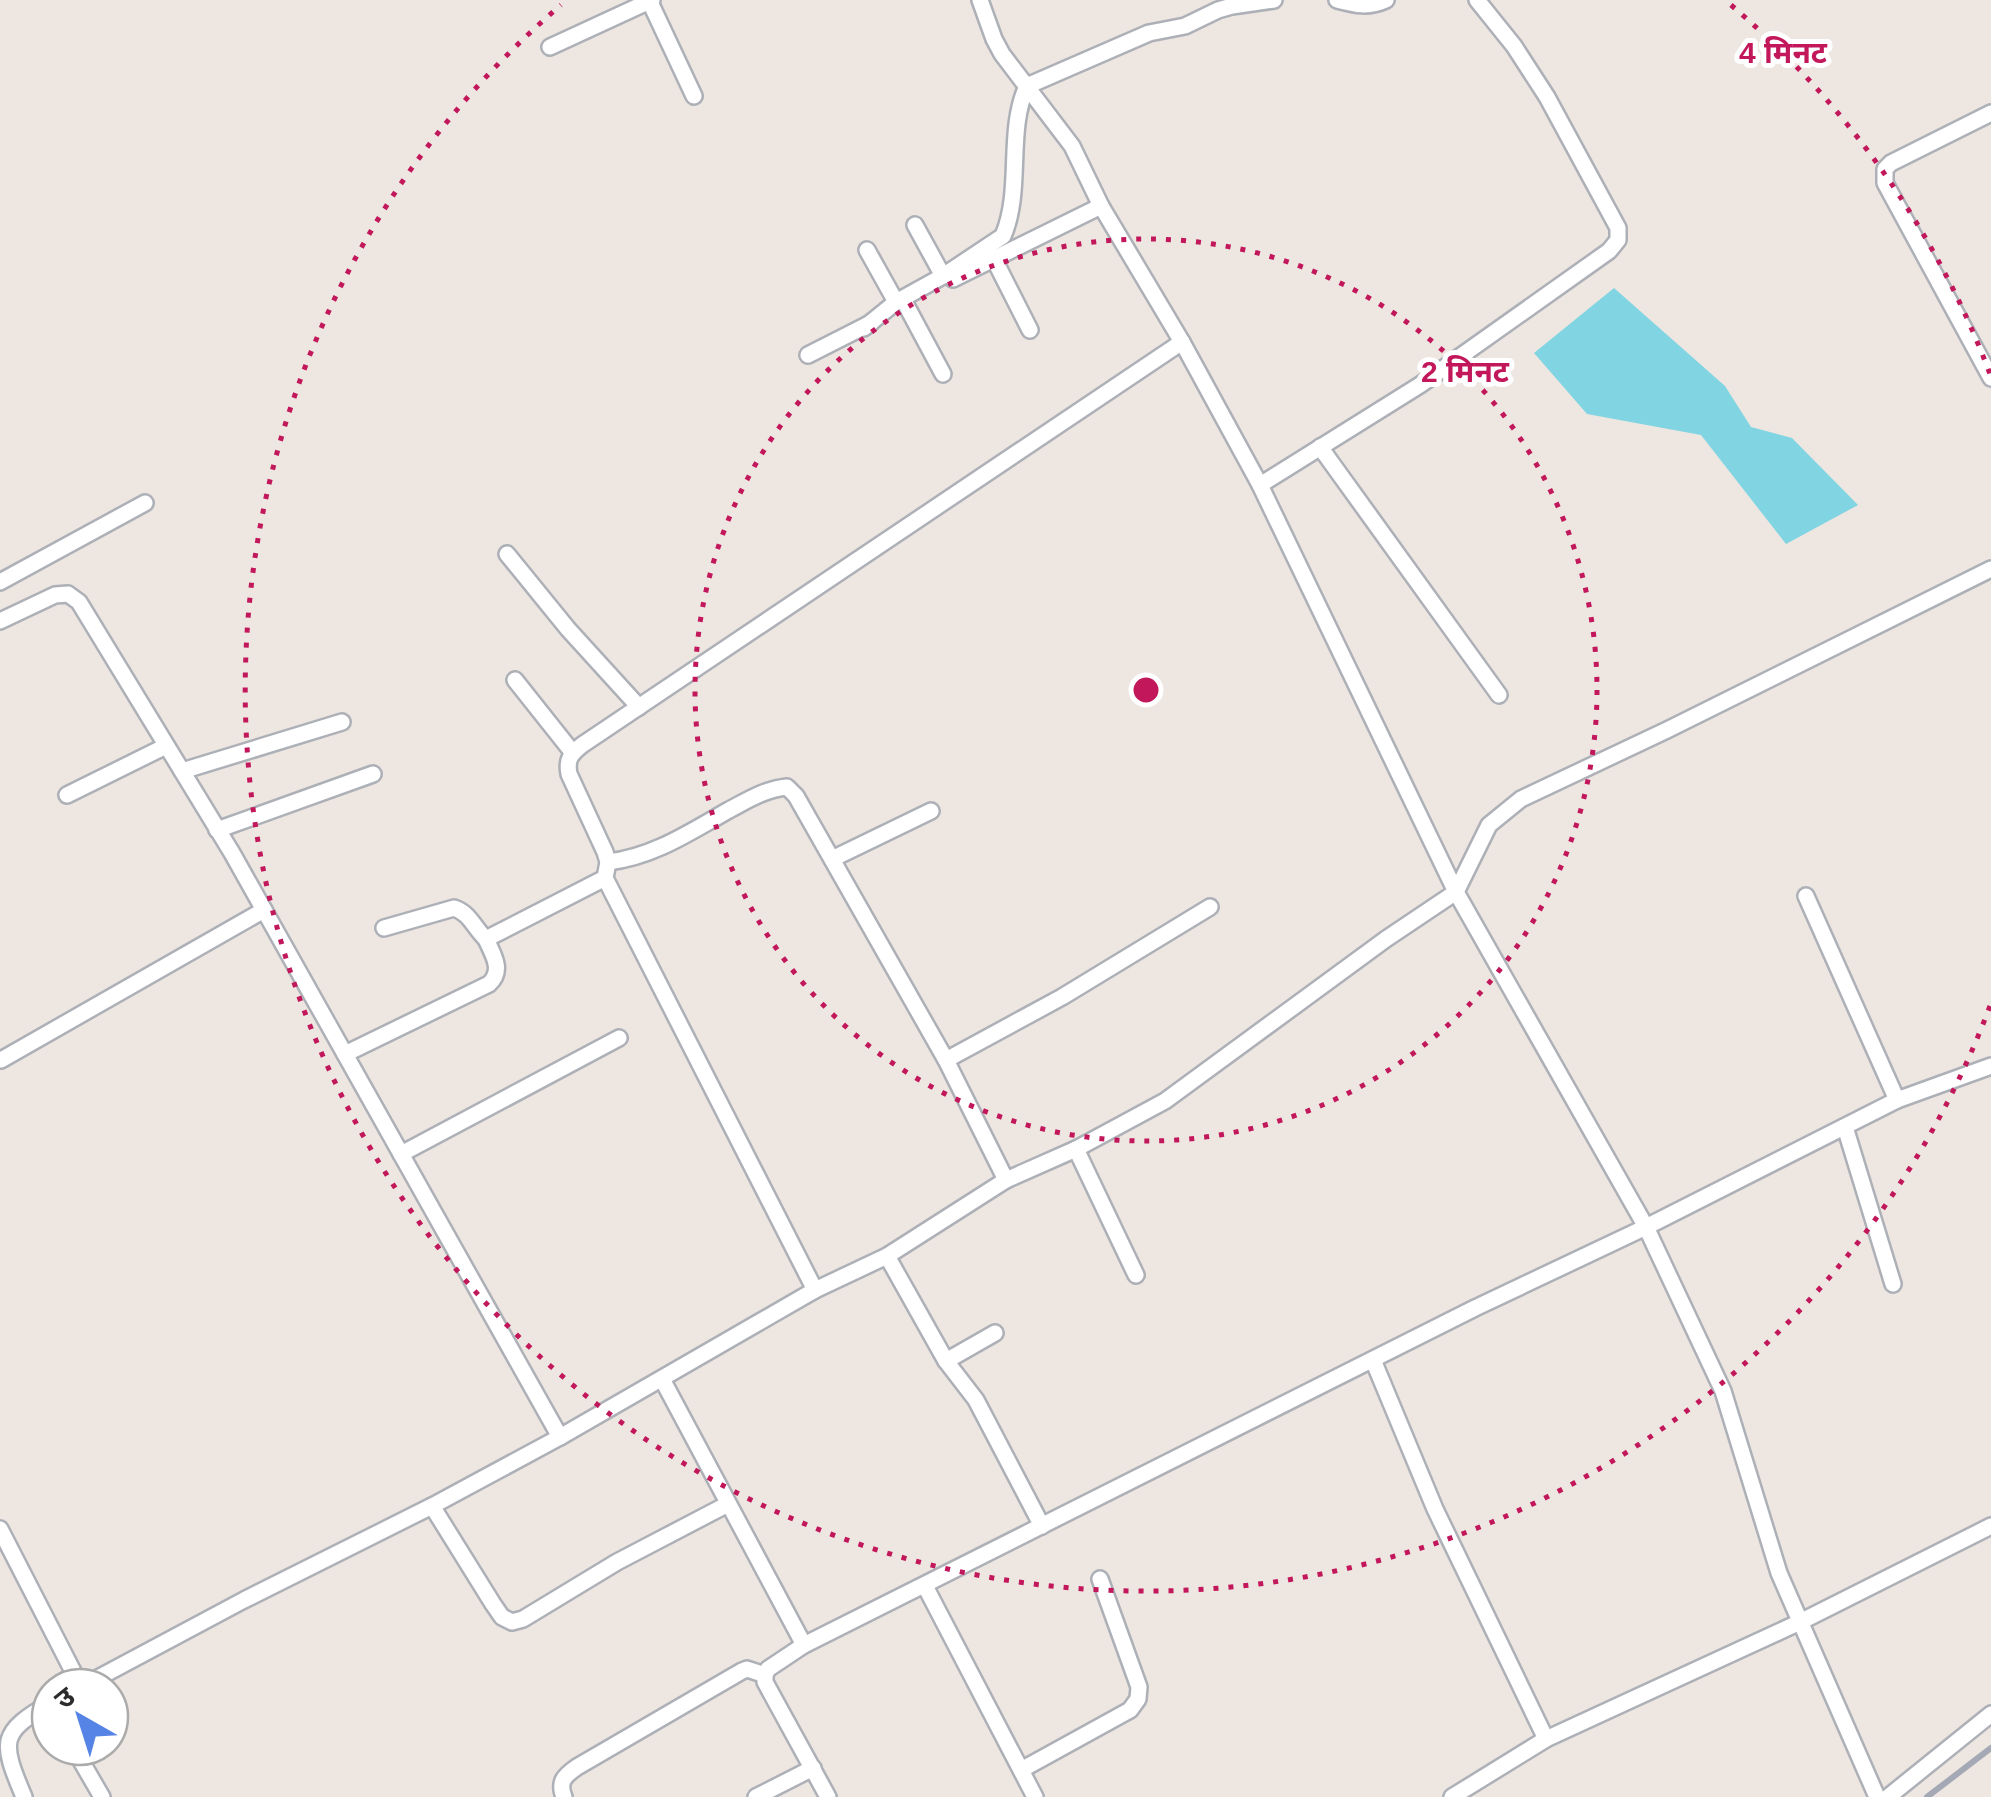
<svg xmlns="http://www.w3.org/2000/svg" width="1991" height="1797" font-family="Helvetica,'Noto Sans Devanagari',sans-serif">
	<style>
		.water { fill: #81d5e2 }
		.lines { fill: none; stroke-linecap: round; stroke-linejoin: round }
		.minor-casing { stroke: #adb1b7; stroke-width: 20 }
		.minor { stroke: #fff; stroke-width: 15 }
		.rail { stroke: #a4a9b5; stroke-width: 6 }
		.ring { fill: none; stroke: #c2185b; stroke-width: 5; stroke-dasharray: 5 10 }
		.centre { fill: #c2185b; stroke: #fff; stroke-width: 5 }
		.ring-label { font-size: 30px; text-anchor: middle; font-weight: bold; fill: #c2185b; stroke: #fff; stroke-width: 10; stroke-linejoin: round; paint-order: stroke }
	</style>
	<rect width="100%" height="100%" fill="#ede6e1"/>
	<!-- water -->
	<path class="water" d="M 1614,288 L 1725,386 L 1751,427 L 1792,438 L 1858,505 L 1786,544 L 1701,435 L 1587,414 L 1534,353 Z"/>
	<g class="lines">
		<!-- minor casing -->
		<g class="minor-casing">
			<g id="minor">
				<path d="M 649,0 L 694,96"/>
				<path d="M 980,0 L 994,39 L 1002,54 L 1072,146 L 1101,206 L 1182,342 L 1260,485 L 1456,892 L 1646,1227 L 1723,1391 L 1779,1573 L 1877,1797"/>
				<path d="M 1337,0 C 1356,5 1368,8 1386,0"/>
				<path d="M 550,47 L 652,0"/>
				<path d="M 1991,113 L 1891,163 L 1885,169 L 1885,183 L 1991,378"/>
				<path d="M 915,225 L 943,276"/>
				<path d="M 867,250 L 896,302"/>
				<path d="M 994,259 L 1030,330"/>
				<path d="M 953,279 L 1101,206"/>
				<path d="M 906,305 L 943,374"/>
				<path d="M 864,328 L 896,302 L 943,276 L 1003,236 C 1023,189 1006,132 1027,86 L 1149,33 L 1185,26 L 1218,10 L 1232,6 L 1274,0"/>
				<path d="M 808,355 L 871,323"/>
				<path d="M 1320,447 L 1499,695"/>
				<path d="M 1260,485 L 1420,385 L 1609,251 L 1618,240 L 1618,228 L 1547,97 L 1514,46 L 1477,0"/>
				<path d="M 507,554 L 568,629 L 639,707"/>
				<path d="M 0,582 L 145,503"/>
				<path d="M 0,621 L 55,595 L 68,594 L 79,602 L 232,853 L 560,1437"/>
				<path d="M 515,680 L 573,753"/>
				<path d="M 182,771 L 342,722"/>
				<path d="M 67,795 L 166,746"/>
				<path d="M 217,830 L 373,774"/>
				<path d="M 832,859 L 931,811"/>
				<path d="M 608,862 C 653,857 690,832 729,810 C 748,800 765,789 787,787 L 796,796 L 946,1060 L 1006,1180"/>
				<path d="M 1806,896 L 1897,1100"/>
				<path d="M 384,928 L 454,908 C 470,913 474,928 486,939 L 605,878"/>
				<path d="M 345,1054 L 489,984 C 504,970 493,955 486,939"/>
				<path d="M 1,1060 L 264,910"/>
				<path d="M 946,1060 L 1062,997 L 1210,907"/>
				<path d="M 1845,1127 L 1893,1284"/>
				<path d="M 1076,1149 L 1136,1275"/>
				<path d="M 401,1154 L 619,1038"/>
				<path d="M 887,1256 L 946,1361 L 976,1400 L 1042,1526"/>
				<path d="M 815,1290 L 605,878 L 608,862 L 605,852 L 569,774 C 566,759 571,754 582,745 L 1182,342"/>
				<path d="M 1373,1360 L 1435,1509 L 1546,1739"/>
				<path d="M 946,1361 L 995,1333"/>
				<path d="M 662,1379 L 804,1645"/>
				<path d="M 432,1506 L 493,1604 L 502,1617 L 512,1622 L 523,1619 L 617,1562 L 728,1504"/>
				<path d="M 0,1529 L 81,1687"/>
				<path d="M 925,1586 L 1035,1797"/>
				<path d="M 81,1687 L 244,1600 L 432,1506 L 560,1437 L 815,1290 L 887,1256 L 1006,1180 L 1076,1149 L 1165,1101 L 1386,939 L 1456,892 L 1489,825 L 1521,799 L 1667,730 L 1991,569"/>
				<path d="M 73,1747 L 102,1797"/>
				<path d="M 1021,1770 L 1130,1710 L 1138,1699 L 1139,1687 L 1100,1579"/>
				<path d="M 24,1797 C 0,1740 0,1733 50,1703"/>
				<path d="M 564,1797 C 558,1782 564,1776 577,1767 L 742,1671 L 747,1669 L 765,1675"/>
				<path d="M 756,1797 L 813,1768"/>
				<path d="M 828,1797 L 765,1682 L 765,1675 L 768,1669 L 804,1645 L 1475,1308 L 1646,1227 L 1897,1100 L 1991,1066"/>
				<path d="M 1452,1797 L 1546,1739 L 1800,1622 L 1991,1526"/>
				<path d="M 1888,1797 L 1991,1714"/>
			</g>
		</g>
		<!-- minor -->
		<use href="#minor" class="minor"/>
		<!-- rail -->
		<path class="rail" d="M 1927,1797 L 1991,1748"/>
	</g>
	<!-- distance rings -->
	<g class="ring">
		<circle cx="1146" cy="690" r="451"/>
		<path d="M1990 1006A901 901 0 1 1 561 5M1731 5A901 901 0 0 1 1990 374"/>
	</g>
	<circle cx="1146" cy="690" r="15" class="centre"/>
	<g class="ring-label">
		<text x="1783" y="63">4 मिनट</text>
		<text x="1465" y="382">2 मिनट</text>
	</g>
	<!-- north arrow -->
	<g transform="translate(80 1717) rotate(321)"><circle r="48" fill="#ffffff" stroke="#ababab" stroke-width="2.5"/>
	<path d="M0-8L18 38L0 25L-18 38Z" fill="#5584e6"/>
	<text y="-15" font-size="28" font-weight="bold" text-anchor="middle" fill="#2d2d2d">उ</text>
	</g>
</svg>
